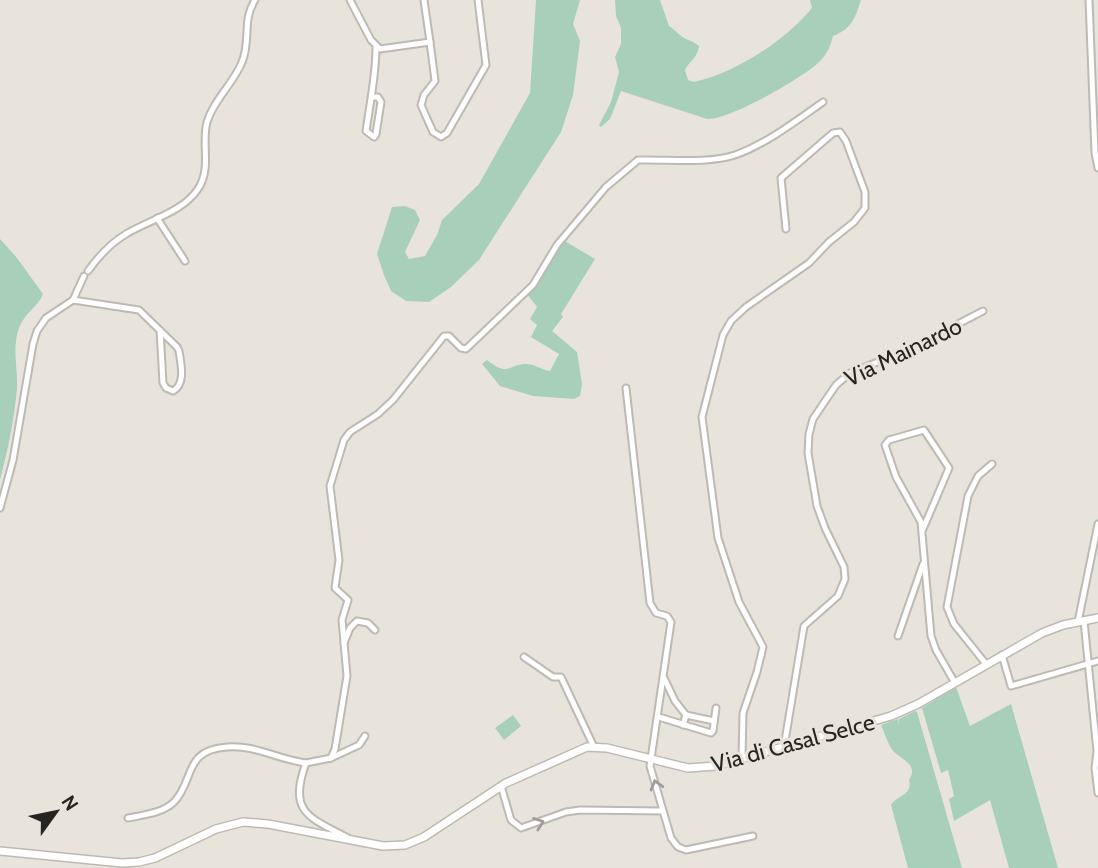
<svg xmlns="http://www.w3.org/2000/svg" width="1098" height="868" font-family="Cabin,sans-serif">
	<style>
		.green { fill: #a7cfba }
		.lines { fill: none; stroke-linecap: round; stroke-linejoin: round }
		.street-casing { stroke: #beb9b1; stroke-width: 9 }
		.secondary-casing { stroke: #beb9b1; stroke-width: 10 }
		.street { stroke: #fff; stroke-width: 5 }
		.secondary { stroke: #fff; stroke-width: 7 }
		.oneway { stroke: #9e9d9c }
		.labels { text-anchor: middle; stroke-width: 6; stroke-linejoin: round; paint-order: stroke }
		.street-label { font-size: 23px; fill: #272522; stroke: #e9e4db }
	</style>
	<rect width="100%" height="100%" fill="#e9e4db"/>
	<!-- green -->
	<g class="green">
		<path d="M 536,0 L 580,0 L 573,24 L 580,41 L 573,95 L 561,132 L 479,260 L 451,287 L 429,302 L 406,301 L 391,291 L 384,275 L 377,254 L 392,207 L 405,206 L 415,210 L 420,220 L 405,252 L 409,259 L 425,256 L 437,235 L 442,220 L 479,184 L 530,93 Z"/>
		<path d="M 615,0 L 660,0 L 669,26 C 675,30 680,36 686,39 C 691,41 694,42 699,46 C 698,58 689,61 685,70 L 688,80 L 694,82 C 735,73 785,41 812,8 L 810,0 L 861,0 C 855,18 852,29 833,36 C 830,48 826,56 817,64 C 800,79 728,121 707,119 L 621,91 L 610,119 L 601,127 L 599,125 L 611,102 L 619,72 L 615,57 L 621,44 L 621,28 L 616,16 Z"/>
		<path d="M 0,239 L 17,258 L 43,294 C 37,309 22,313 17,335 C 13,354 18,370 17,389 C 14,420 8,450 0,480 Z"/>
		<path d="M 563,240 L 595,259 L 561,314 L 563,317 L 552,331 L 577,352 L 582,384 L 580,396 L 574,399 L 533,396 L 500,386 L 482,364 L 487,360 C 509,377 506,365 526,364 C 535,364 542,370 550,371 L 559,354 L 531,337 L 537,325 L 530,319 L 537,307 L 527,294 L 543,276 Z"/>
		<path d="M 956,687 L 970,726 L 1011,704 L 1058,868 L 1009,868 L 990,800 L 954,821 L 949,799 L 954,796 L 948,770 L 941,773 L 922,708 Z"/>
		<path d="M 915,711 L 917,712 L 962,868 L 908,868 L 891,805 C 897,795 913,795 909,780 C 920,763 898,759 891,748 C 887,741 884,732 881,725 L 898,719 L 898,725 L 899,719 Z"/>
		<path d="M 513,715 L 521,726 L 504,740 L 495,728 Z"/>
	</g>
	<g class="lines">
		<!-- street casing -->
		<g class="street-casing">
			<g id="street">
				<path d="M 350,0 L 371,40 L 380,49 L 430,42 L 424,0"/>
				<path d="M 1089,0 L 1095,153 L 1098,168"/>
				<path d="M 430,42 L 435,81 L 424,95 L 421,105 L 433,132 L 441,137 L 447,133 L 486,65 L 478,0"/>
				<path d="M 371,97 L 378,97 L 381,102 L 376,134 L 374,137 L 366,131 C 370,103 376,75 376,47"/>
				<path d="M 157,218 L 185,261"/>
				<path d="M 88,271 C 98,257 111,243 126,234 C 149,220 183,212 198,189 C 212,168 201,144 207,122 C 214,99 234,83 242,62 C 251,41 242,20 255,0"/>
				<path d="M 73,300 L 84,276"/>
				<path d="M 626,388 L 650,603 L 656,613 L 667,616 L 671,622 L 650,766 L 671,838 L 678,847 L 686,850 L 753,836"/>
				<path d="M 0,508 L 13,460 L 33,344 L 37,331 L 46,318 L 73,300 L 139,310 L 177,347 L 179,351 C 181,364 186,384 173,391 L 166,388 L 163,383 L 160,330"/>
				<path d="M 923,529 L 949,468 L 924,430 L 889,440 L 885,445 L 896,477 L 921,522 L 931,636 L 936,650 L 955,683"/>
				<path d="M 1084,621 L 1097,751 L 1095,768 L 1098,793"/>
				<path d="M 1078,622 L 1098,524"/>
				<path d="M 898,636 L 923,564"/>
				<path d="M 344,643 L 350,628 L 357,621 L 368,623 L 375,630"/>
				<path d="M 1002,655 L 1011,686 L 1098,661"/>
				<path d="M 524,657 L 553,677 L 561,677 L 594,747"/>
				<path d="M 986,664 L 954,624 L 947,607 L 968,496 L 978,476 L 992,464"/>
				<path d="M 664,678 L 675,701 L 686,715 L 683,725"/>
				<path d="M 686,715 L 714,721"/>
				<path d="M 659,717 L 711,733 L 713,731 L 716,708"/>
				<path d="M 784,747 L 804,626 L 838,596 L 845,579 L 844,567 L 825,528 L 817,506 L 808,453 L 809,434 L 813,419 L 836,385 L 850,373 L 908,350 L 983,311"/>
				<path d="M 331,758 L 359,745 L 365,736"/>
				<path d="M 742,758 L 743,713 L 757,672 L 763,647 L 739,602 L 718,538 L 702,417 L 723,335 L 731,321 L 746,307 L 809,263 L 829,242 L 854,222 L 865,208 L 865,192 L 846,141 L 840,132 L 833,133 L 781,178 L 786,229"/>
				<path d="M 501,786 L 511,820 L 521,828 L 566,812 L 580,810 L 663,811"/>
				<path d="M 128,818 C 143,815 163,813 174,802 C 195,780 183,750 227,747 C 253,744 280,760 306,763"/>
				<path d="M 348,838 C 308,817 288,812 306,763 L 331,758 L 335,749 L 347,676 L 342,620 L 348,600 L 335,588 L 339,560 L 330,486 L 344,440 L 350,432 L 378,414 L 393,400 L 444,336 L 449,336 L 461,348 L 466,349 L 533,285 L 557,245 L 579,219 L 606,187 L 638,160 C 667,159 708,164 735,155 C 766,144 796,121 823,102"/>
			</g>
		</g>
		<!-- secondary casing -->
		<g class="secondary-casing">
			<path id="secondary" d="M 0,851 L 122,863 L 139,862 L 155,858 L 216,829 L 243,822 L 268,824 L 383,846 L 405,845 L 424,837 L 506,783 L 587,747 L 607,748 L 688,768 L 716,766 L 891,716 L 918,704 L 1042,633 L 1063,625 L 1098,618"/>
		</g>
		<!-- street -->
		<use href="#street" class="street"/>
		<!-- secondary -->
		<use href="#secondary" class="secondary"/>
	</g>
	<!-- one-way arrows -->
	<defs><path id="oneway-chevron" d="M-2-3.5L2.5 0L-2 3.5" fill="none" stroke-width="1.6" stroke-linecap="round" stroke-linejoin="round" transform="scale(1.75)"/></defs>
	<g class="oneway">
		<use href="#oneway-chevron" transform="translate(656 785) rotate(-106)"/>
		<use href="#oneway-chevron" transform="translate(539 823) rotate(-20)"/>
	</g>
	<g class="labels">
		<!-- street labels -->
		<g class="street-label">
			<text transform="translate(903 352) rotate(-26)" y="8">Via Mainardo</text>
			<text transform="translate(793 743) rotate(-15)" y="8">Via di Casal Selce</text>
		</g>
	</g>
	<!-- north arrow -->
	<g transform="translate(56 812) rotate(57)" stroke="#e9e4db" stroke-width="5" paint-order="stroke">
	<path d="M0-5L12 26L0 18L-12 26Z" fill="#272522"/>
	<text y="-10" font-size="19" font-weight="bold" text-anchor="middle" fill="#272522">N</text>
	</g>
</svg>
